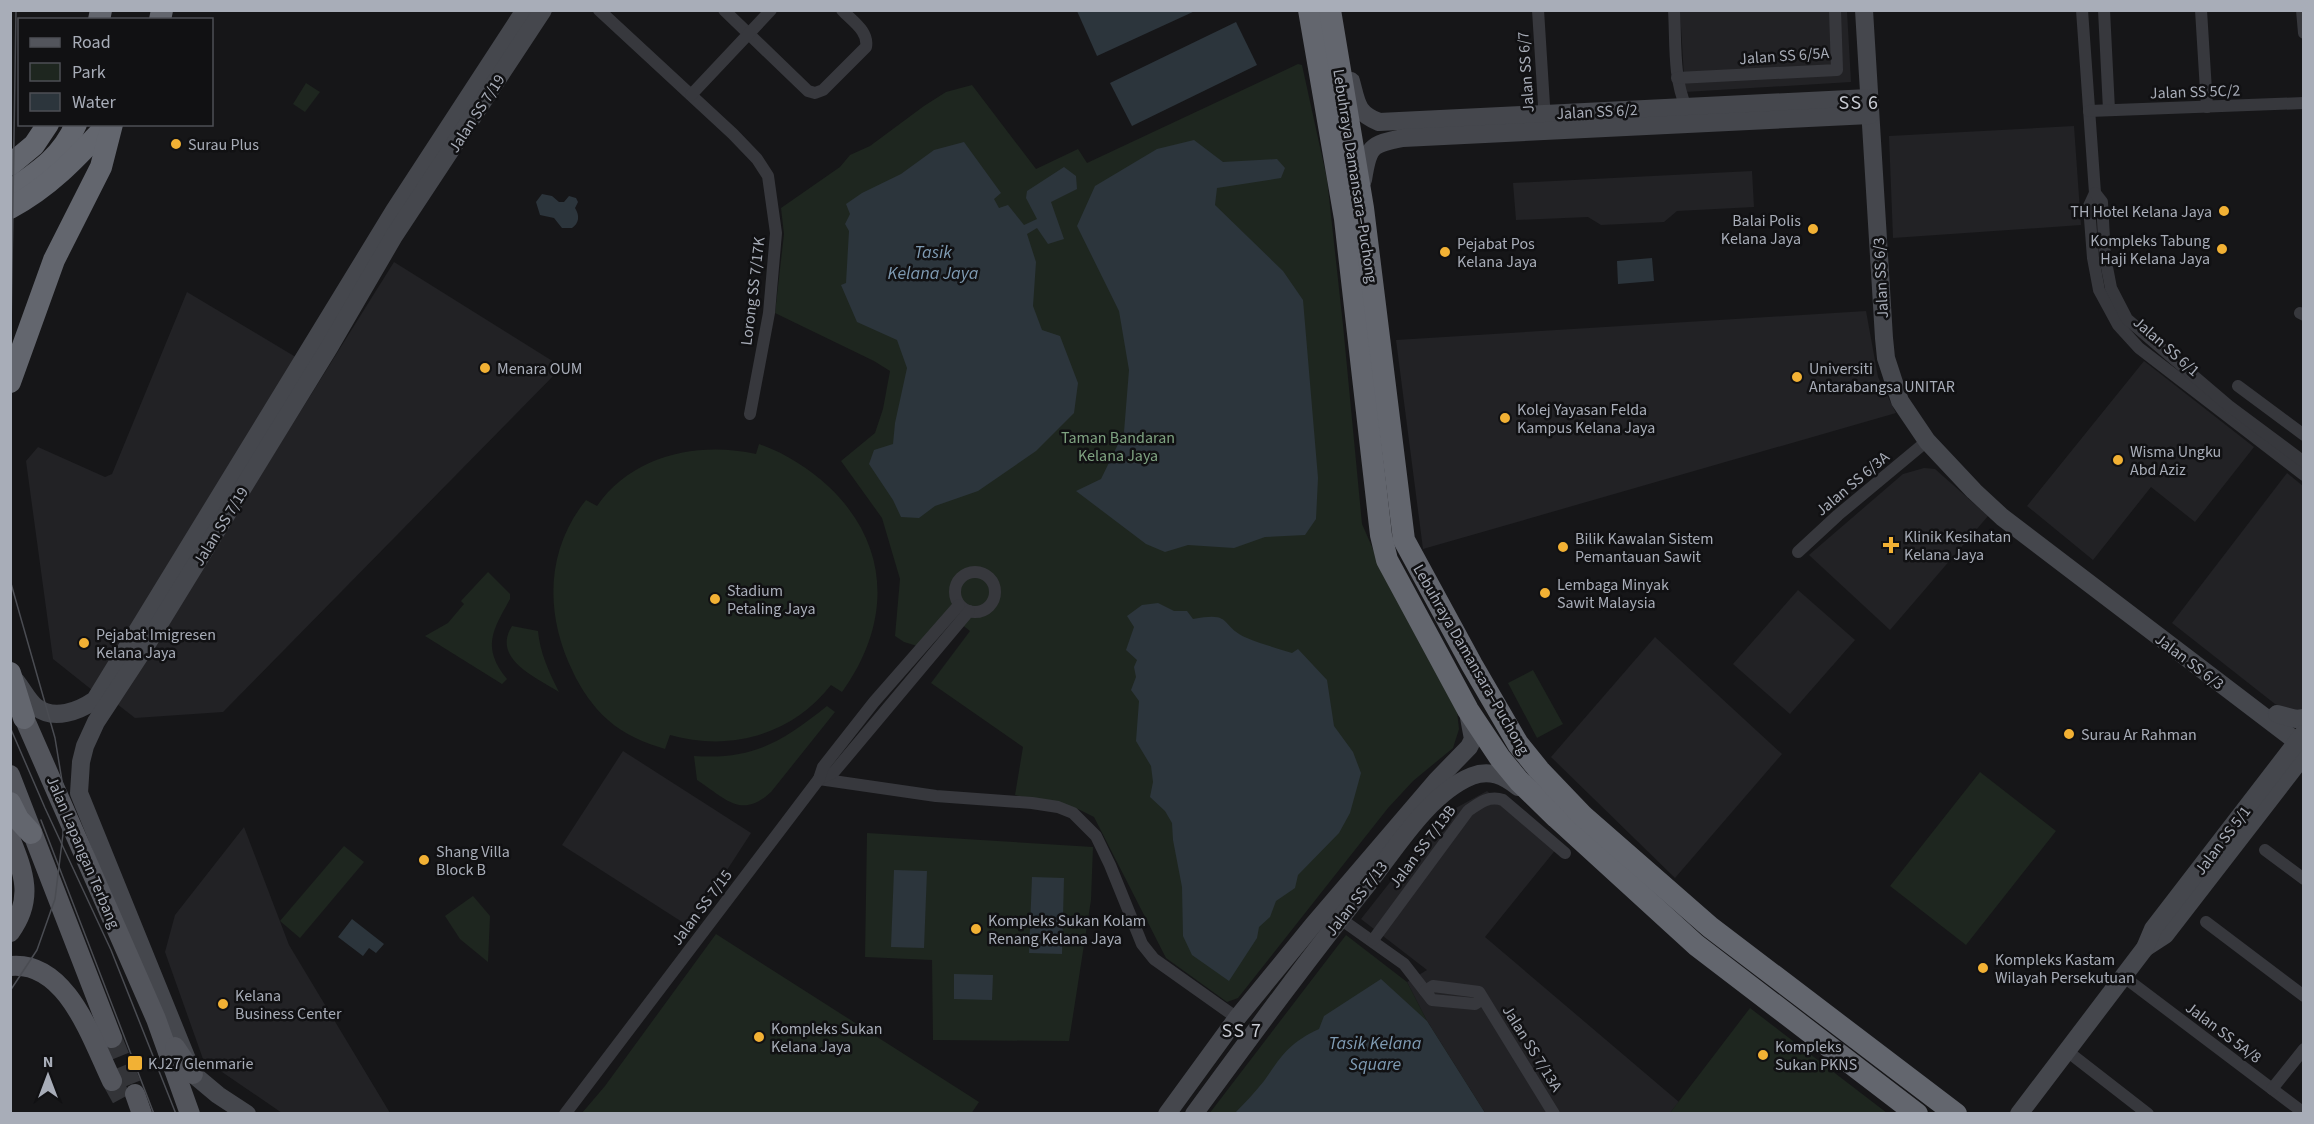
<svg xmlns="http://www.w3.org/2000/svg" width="2314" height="1124" font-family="'Source Sans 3',sans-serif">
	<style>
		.built { fill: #222225 }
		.green { fill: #1e261f }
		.water { fill: #2c353c }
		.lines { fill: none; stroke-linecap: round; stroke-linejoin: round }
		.primary-tunnel { stroke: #333438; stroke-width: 20; stroke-dasharray: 20 10; stroke-linecap: butt }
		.street { stroke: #37383d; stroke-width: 12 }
		.secondary { stroke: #45474d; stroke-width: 18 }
		.primary { stroke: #53555c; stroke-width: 20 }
		.highway { stroke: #63666e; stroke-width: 22 }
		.tram { stroke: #4a4c52; stroke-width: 1.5 }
		.poi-dot { fill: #f2b134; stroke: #111113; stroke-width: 2 }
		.labels { text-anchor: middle; stroke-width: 5; stroke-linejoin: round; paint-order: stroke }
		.street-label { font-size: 16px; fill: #a8adb8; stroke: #111113 }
		.poi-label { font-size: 16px; fill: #a8adb8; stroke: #111113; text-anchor: start }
		.park-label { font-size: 16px; fill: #7fa381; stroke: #111113 }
		.water-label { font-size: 18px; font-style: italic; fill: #7f9bb3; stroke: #111113 }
		.quarter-label { font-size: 20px; letter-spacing: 1.5px; fill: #c9ccd4; stroke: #111113 }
	</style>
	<rect width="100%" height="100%" fill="#161618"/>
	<!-- built -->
	<g class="built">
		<path d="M 1680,11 L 1847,11 L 1851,82 L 1685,92 Z"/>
		<path d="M 2074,126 L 2081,225 L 1893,238 L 1889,136 Z"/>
		<path d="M 1752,171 L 1754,207 L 1677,211 L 1664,222 L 1601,225 L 1588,217 L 1516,220 L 1513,183 Z"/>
		<path d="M 394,262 L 562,367 L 223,712 L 135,718 L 117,704 Z"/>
		<path d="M 187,292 L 299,359 L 92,690 L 53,659 L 26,461 L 38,447 L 105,477 L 112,474 Z"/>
		<path d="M 1866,311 L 1878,377 L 1896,413 L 1423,549 L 1396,340 Z"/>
		<path d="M 2144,361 L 2254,447 L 2195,522 L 2151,487 L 2093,560 L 2027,506 Z"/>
		<path d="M 1924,468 L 1935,469 L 1988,516 L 1890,630 L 1809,555 L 1903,474 Z"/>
		<path d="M 2287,473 L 2303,486 L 2303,709 L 2301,710 L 2291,710 L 2275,704 L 2172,623 Z"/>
		<path d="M 1798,590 L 1855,640 L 1790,714 L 1733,664 Z"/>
		<path d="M 1655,637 L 1782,754 L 1675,878 L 1551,757 Z"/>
		<path d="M 623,751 L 751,833 L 690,927 L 562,845 Z"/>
		<path d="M 1487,791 L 1557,848 L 1485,937 L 1679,1102 L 1670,1113 L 1485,1113 L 1427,1021 L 1407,982 L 1427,970 L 1361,919 L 1443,815 Z"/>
		<path d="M 244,827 L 289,945 L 390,1113 L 282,1113 L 203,1059 L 165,952 L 175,915 Z"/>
	</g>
	<!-- green -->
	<g class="green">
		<path d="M 1298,64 L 1302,65 L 1327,179 L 1343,325 L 1362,524 L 1386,579 L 1457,711 L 1459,729 L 1453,748 L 1413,781 L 1388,808 L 1238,998 L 1227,1002 L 1166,958 L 1094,817 L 1078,809 L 1015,795 L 1023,747 L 931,683 L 970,631 L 947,613 L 917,646 L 904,642 L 895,636 L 900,579 L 882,518 L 841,461 L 875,433 L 883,409 L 890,371 L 874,361 L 775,313 L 784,234 L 781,208 L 840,167 L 850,155 L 870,146 L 924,106 L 946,92 L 972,85 L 1036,169 L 1078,149 L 1087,163 Z"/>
		<path d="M 306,83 L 320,92 L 305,112 L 293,104 Z"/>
		<path d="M 759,444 C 785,453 808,468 828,486 C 892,546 891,624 842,692 L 831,685 C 792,735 730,752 670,735 L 665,749 C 645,743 623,734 608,720 C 593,707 581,689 573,672 C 545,615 545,551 586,500 L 597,506 C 632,455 699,441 756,454 Z"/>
		<path d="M 488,572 L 510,594 L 510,599 C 493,630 481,647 507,679 L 502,684 L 425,636 L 448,623 L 464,604 L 461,601 Z"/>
		<path d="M 512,626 L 538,631 C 540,653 549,672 559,692 C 537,678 491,659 512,626 Z"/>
		<path d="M 1533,670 L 1563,724 L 1537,738 L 1508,683 Z"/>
		<path d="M 827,706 L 835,712 L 771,792 C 741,820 725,798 697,780 L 694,756 C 753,760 782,742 827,706 Z"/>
		<path d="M 1980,772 L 2056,831 L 1966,945 L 1890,886 Z"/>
		<path d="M 867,833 L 1093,847 L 1091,900 L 1069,1041 L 933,1040 L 932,960 L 865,957 Z"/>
		<path d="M 344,846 L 364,862 L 300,938 L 280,921 Z"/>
		<path d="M 473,896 L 490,916 L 488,962 L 460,939 L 445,916 Z"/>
		<path d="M 716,934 L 979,1102 L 971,1114 L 582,1113 L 605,1086 Z"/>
		<path d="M 1346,935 L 1407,982 L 1427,1021 L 1485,1113 L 1209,1114 Z"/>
		<path d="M 1750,1008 L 1887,1113 L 1670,1113 Z"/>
	</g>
	<!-- water -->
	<g class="water">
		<path d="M 1077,11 L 1077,10 L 1195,11 L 1097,56 Z"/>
		<path d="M 1236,22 L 1257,65 L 1132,126 L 1110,83 Z"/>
		<path d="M 1194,140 L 1223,162 L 1277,159 L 1285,168 L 1281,178 L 1217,188 L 1215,205 L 1283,271 L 1303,300 L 1318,478 L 1316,519 L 1305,535 L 1265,537 L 1234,548 L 1188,545 L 1165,552 L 1146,544 L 1076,491 L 1101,479 L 1124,432 L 1129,370 L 1119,311 L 1077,226 L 1095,186 L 1157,149 Z"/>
		<path d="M 964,142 L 1001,193 L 994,199 L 999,208 L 1008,205 L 1024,225 L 1037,219 L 1026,198 L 1027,191 L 1064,167 L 1076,176 L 1077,189 L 1051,202 L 1064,239 L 1048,244 L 1037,228 L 1027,234 L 1036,262 L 1033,306 L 1042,330 L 1060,336 L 1078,383 L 1074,413 L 1036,451 L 978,491 L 935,506 L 919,518 L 901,517 L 893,500 L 869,464 L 874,450 L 893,444 L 895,423 L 907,368 L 897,340 L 857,322 L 841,285 L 846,283 L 849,231 L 845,224 L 850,214 L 846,204 L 862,193 L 901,174 L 934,150 Z"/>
		<path d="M 542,194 L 552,196 L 559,202 L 564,202 L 569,196 L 576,198 L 578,202 L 575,208 C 580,216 579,223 572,228 L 562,228 L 554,218 L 540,215 L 536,202 Z"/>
		<path d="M 1652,258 L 1654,281 L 1618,284 L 1617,261 Z"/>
		<path d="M 1158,603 L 1174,611 L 1187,611 L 1193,619 C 1234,611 1218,625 1247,638 C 1261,644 1277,648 1292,653 L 1298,649 L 1327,680 L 1334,726 L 1353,752 L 1361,773 L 1350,813 L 1339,833 L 1298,875 L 1295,888 L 1276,901 L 1270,917 L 1259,927 L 1257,938 L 1229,981 L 1192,955 L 1183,936 L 1182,887 L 1173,840 L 1172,823 L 1165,811 L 1150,797 L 1153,782 L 1151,766 L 1136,741 L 1139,701 L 1131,690 L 1136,677 L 1134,667 L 1137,660 L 1126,650 L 1134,627 L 1127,616 L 1142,605 Z"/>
		<path d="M 894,870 L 927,871 L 924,948 L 891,947 Z"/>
		<path d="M 1032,877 L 1064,878 L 1062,954 L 1029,953 Z"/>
		<path d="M 352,919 L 384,944 L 376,953 L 369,948 L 363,956 L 338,937 Z"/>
		<path d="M 954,974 L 993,975 L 992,1000 L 954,999 Z"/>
		<path d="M 1381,979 L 1427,1021 L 1485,1113 L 1235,1113 C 1245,1103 1255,1092 1264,1081 C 1282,1055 1289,1043 1319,1029 L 1324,1016 Z"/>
	</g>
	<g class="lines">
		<!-- primary-tunnel -->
		<g class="primary-tunnel">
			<path d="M 112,1038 L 135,1094"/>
			<path d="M 112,1081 L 122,1099"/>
		</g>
		<!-- street -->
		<g class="street">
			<path d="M 599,10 L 733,134 L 757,159 L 768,176 L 776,233 L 769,313 L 750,414"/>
			<path d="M 724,10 L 808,91 L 815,93 L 823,90 L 866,47 C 869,31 852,21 842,10"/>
			<path d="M 1538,10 L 1545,121"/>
			<path d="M 1674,10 C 1676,43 1673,77 1686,107"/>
			<path d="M 2082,10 L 2095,193 L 2089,206 L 2093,258 L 2099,290 L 2118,325 L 2139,348 L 2304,475"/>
			<path d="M 2104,10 L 2109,110"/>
			<path d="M 2201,10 L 2207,107"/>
			<path d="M 2302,10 L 2304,33"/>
			<path d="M 1677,78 L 1837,70 L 1835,10"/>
			<path d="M 691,95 L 771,10"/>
			<path d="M 2089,111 L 2304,103"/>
			<path d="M 2095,193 L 2102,202 L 2105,257 L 2111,288 L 2127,319 L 2229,406 L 2304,462"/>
			<path d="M 2300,313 L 2304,315"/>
			<path d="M 2238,386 L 2304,435"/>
			<path d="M 1798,552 L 1838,515 L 1927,441"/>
			<circle cx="975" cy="592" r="20"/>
			<path d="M 819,779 L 936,796 L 1032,803 L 1058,807 L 1073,813 L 1096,836 L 1110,865 L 1142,944 L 1154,959 L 1237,1018"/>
			<path d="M 819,779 L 834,772 L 969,611"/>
			<path d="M 2265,850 L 2304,879"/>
			<path d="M 1335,915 L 1404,964 L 1425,991"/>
			<path d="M 2206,922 L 2304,996"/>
			<path d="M 1373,940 L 1468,811 C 1479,803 1489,795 1503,800 L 1565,853"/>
			<path d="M 2124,977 L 2304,1113"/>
			<path d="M 1483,999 L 1475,1004 L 1432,1000 L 1425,991 L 1433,986 L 1479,992 L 1554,1114"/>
			<path d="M 2067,1051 L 2148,1114"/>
			<path d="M 2272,1089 L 2304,1049"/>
			<path d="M 565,1114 L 819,779 L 823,767 L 874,702 L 959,605"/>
		</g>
		<!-- secondary -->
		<g class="secondary">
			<path d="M 1864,10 L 1884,338 L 1886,358 L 1900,401 L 1927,441 L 1974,491 L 2002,517 L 2304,747"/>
			<path d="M 1351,81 C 1357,103 1356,113 1379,122 L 1869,98"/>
			<path d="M 1363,180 C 1368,147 1370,144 1403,138 L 1870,115"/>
			<path d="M 15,680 C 22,688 28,701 36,707 C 54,721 79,711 95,700 L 394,211 L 525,10"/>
			<path d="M 2277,714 L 2296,719 L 2304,718"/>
			<path d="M 2145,948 L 2165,935 L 2304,755"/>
			<path d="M 247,1114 L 218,1095 L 193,1074 L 79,793 L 81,762 L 85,746 L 96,722 L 142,652 L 330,346 L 394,236 L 543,10"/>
			<path d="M 1167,1114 L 1237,1018 L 1313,925 L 1436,781 L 1469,747 L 1473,739 L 1468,712"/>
			<path d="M 1194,1114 C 1252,1035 1310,956 1371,880 C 1398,845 1430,793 1472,776 C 1490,769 1504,776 1518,787"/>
			<path d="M 2019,1114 L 2145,948 L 2153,929 L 2303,734"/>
		</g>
		<!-- primary -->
		<g class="primary">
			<path d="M 18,704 L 156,1019 L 190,1114"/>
			<path d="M 10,775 L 112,1038"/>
			<path d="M 10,838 C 24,873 34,899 10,932"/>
			<path d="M 10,966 C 67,960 92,1040 112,1081"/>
			<path d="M 175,1047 L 193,1074"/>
			<path d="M 135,1094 L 142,1114"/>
		</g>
		<!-- highway -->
		<g class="highway">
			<path d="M 1309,10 L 1345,219 L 1381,535 L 1387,560 L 1468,710 L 1500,758 L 1519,781 L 1557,818 L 1696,945 L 1917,1114"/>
			<path d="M 1330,10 L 1363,208 L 1404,540 L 1472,665 L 1518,744 L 1539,770 L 1583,816 L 1710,927 L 1956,1114"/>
			<path d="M 99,20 L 101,10"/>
			<path d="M 160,20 L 162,10"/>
			<path d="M 10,165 L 34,145 L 48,124"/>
			<path d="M 10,191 C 38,172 62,157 76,124"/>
			<path d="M 10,208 C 50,187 78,156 108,124"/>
			<path d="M 10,382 L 54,260 L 101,167 L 112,124"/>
			<path d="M 10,673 L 24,718"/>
			<path d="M 10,803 L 18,819 L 31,833"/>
		</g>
		<!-- tram -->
		<g class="tram">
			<path d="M 10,396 L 16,10"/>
			<path d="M 10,580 L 55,738 L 63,787 L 63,834 L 55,899 L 37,950 L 10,991"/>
			<path d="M 10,727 L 45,808 L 111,950 L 176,1114"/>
			<path d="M 41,820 L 154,1114"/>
		</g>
	</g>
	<!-- markers -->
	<g class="poi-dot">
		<circle cx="176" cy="144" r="6"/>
		<circle cx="2224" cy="211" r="6"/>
		<circle cx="1813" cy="229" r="6"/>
		<circle cx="2222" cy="249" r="6"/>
		<circle cx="1445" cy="252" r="6"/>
		<circle cx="485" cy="368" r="6"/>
		<circle cx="1797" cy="377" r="6"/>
		<circle cx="1505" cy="418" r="6"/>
		<circle cx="2118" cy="460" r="6"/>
		<path d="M1888 536h6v6h6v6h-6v6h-6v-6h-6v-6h6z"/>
		<circle cx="1563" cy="547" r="6"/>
		<circle cx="1545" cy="593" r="6"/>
		<circle cx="715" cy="599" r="6"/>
		<circle cx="84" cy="643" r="6"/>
		<circle cx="2069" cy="734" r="6"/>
		<circle cx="424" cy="860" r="6"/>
		<circle cx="976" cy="929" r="6"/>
		<circle cx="1983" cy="968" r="6"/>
		<circle cx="223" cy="1004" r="6"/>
		<circle cx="759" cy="1037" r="6"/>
		<circle cx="1763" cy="1055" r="6"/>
		<rect x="127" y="1055" width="16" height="16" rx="3"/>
	</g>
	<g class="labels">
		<!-- street labels -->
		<g class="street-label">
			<text transform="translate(1784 55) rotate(-4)" y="6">Jalan SS 6/5A</text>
			<text transform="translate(1525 72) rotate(-94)" y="6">Jalan SS 6/7</text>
			<text transform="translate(2195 91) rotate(-2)" y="6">Jalan SS 5C/2</text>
			<text transform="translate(1597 111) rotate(-3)" y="6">Jalan SS 6/2</text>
			<text transform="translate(476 113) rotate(-57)" y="6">Jalan SS 7/19</text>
			<text transform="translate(1356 176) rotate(81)" y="6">Lebuhraya Damansara–Puchong</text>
			<text transform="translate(1880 278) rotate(-93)" y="6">Jalan SS 6/3</text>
			<text transform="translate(752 291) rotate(-83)" y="6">Lorong SS 7/17K</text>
			<text transform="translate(2167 346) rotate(41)" y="6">Jalan SS 6/1</text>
			<text transform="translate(1852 483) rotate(-40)" y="6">Jalan SS 6/3A</text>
			<text transform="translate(220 526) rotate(-58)" y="6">Jalan SS 7/19</text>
			<text transform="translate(1472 659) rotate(60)" y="6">Lebuhraya Damansara–Puchong</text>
			<text transform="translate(2190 661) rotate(37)" y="6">Jalan SS 6/3</text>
			<text transform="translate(2222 840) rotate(-53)" y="6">Jalan SS 5/1</text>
			<text transform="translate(1422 846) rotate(-53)" y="6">Jalan SS 7/13B</text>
			<text transform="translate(84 852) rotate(67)" y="6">Jalan Lapangan Terbang</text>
			<text transform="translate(1356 898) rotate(-52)" y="6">Jalan SS 7/13</text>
			<text transform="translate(701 907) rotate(-53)" y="6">Jalan SS 7/15</text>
			<text transform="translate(2224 1032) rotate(37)" y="6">Jalan SS 5A/8</text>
			<text transform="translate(1533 1048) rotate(58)" y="6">Jalan SS 7/13A</text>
		</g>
		<!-- poi labels -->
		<g class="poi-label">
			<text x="188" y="150">Surau Plus</text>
			<text x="2212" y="217" text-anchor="end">TH Hotel Kelana Jaya</text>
			<text x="1801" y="226" text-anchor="end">Balai Polis<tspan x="1801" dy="18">Kelana Jaya</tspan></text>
			<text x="2210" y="246" text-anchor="end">Kompleks Tabung<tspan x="2210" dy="18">Haji Kelana Jaya</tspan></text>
			<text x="1457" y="249">Pejabat Pos<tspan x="1457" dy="18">Kelana Jaya</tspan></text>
			<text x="497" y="374">Menara OUM</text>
			<text x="1809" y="374">Universiti<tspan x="1809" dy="18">Antarabangsa UNITAR</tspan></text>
			<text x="1517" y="415">Kolej Yayasan Felda<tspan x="1517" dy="18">Kampus Kelana Jaya</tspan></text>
			<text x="2130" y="457">Wisma Ungku<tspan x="2130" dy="18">Abd Aziz</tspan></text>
			<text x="1904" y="542">Klinik Kesihatan<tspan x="1904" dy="18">Kelana Jaya</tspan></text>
			<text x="1575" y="544">Bilik Kawalan Sistem<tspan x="1575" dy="18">Pemantauan Sawit</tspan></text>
			<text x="1557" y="590">Lembaga Minyak<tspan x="1557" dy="18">Sawit Malaysia</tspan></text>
			<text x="727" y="596">Stadium<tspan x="727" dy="18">Petaling Jaya</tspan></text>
			<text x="96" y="640">Pejabat Imigresen<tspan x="96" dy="18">Kelana Jaya</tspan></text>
			<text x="2081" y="740">Surau Ar Rahman</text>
			<text x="436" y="857">Shang Villa<tspan x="436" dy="18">Block B</tspan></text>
			<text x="988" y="926">Kompleks Sukan Kolam<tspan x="988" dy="18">Renang Kelana Jaya</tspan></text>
			<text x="1995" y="965">Kompleks Kastam<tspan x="1995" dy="18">Wilayah Persekutuan</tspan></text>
			<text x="235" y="1001">Kelana<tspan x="235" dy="18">Business Center</tspan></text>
			<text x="771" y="1034">Kompleks Sukan<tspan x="771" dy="18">Kelana Jaya</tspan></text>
			<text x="1775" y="1052">Kompleks<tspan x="1775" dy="18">Sukan PKNS</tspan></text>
			<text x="148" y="1069">KJ27 Glenmarie</text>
		</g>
		<!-- park labels -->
		<g class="park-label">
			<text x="1118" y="443">Taman Bandaran<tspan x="1118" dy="18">Kelana Jaya</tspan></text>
		</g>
		<!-- water labels -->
		<g class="water-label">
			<text x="933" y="258">Tasik<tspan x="933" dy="21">Kelana Jaya</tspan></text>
			<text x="1375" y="1049">Tasik Kelana<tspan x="1375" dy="21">Square</tspan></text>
		</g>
		<!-- quarter labels -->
		<g class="quarter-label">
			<text x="1859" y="109">SS 6</text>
			<text x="1242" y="1037">SS 7</text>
		</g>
	</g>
	<!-- border -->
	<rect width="2314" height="1124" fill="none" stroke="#a8adb8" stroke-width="24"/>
	<!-- legend -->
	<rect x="18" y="18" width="195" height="108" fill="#111113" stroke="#4d4f55" stroke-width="1.5"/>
	<rect x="30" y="38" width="30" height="9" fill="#53555c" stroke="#4d4f55" stroke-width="1.5"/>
	<text x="72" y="48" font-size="18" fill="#a8adb8">Road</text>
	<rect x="30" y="63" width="30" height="18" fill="#1e261f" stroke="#4d4f55" stroke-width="1.5"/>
	<text x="72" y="78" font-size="18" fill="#a8adb8">Park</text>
	<rect x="30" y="93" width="30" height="18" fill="#2c353c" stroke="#4d4f55" stroke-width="1.5"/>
	<text x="72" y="108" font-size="18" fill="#a8adb8">Water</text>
	<!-- north arrow -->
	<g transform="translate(48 1076)" stroke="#111113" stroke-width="4.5" paint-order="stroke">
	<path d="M0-4.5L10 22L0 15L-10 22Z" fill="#a8adb8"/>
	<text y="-9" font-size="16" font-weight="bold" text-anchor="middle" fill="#a8adb8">N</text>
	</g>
</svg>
